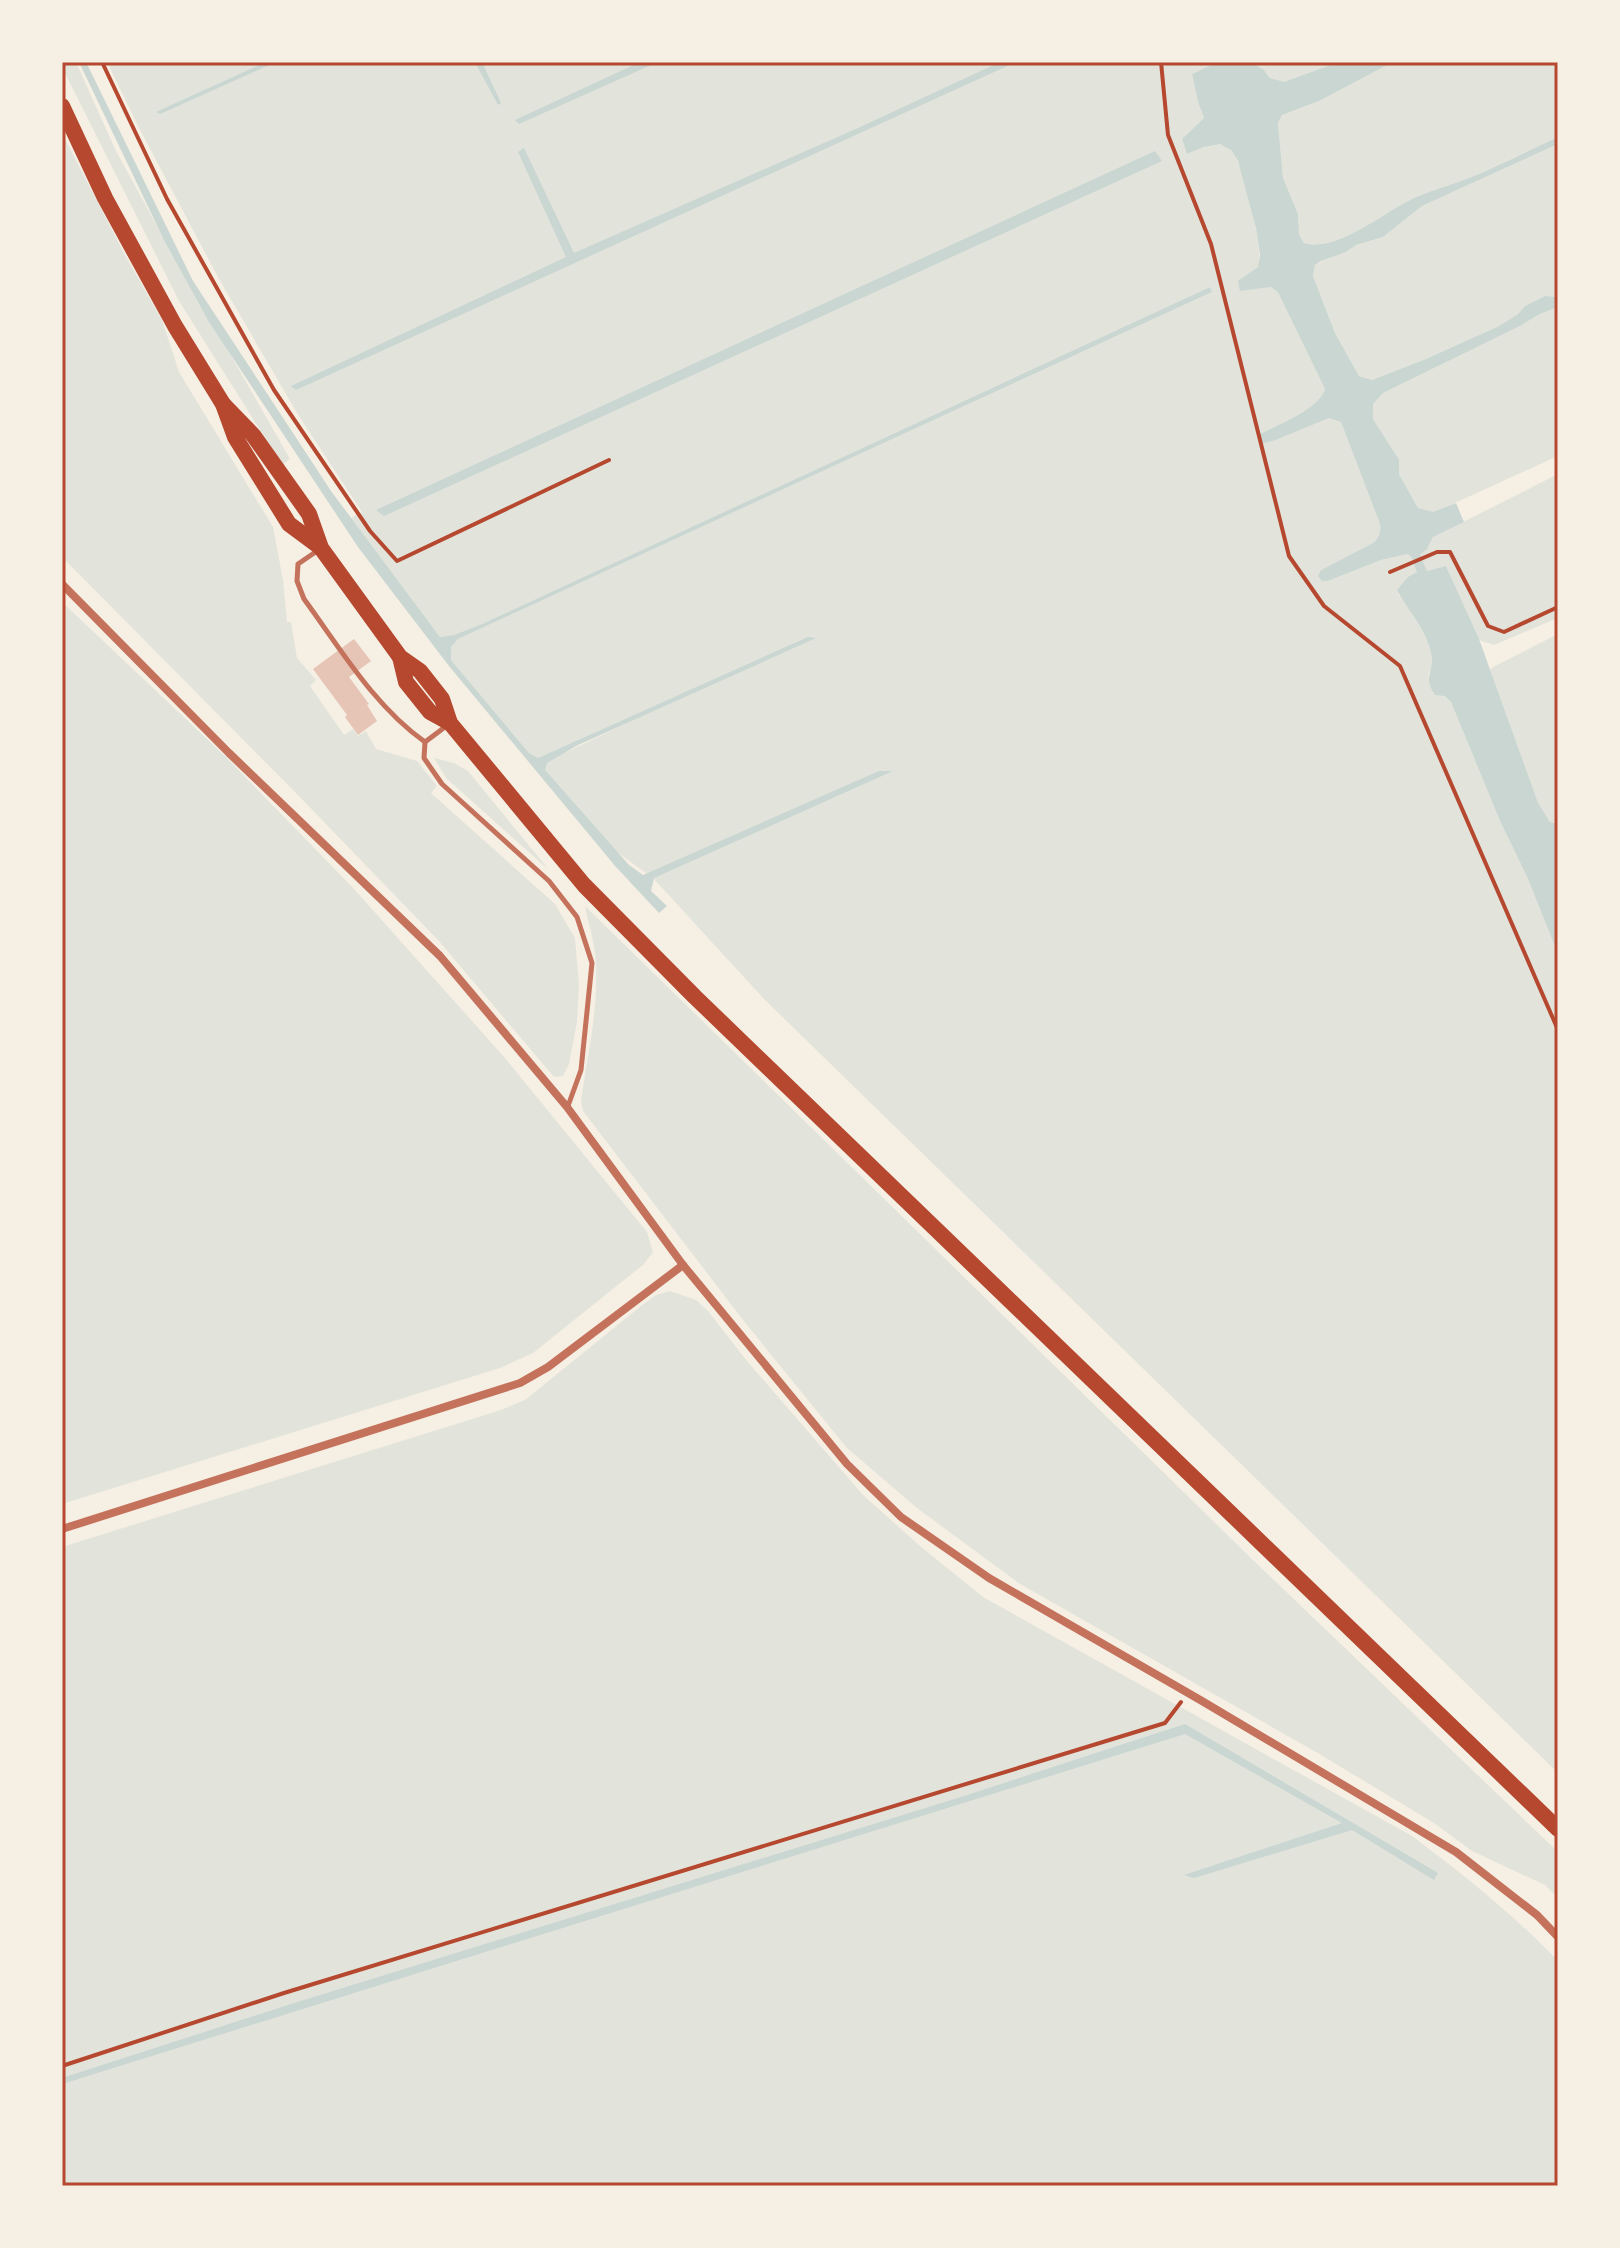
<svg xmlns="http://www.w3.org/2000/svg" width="1620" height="2248" font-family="'Fira Sans',sans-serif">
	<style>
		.green { fill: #e2e4dc }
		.water { fill: #c9d6d2 }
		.building { fill: #e6c5b7 }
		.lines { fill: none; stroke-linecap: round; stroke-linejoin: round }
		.path { stroke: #b5482f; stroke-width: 4 }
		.service { stroke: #c5725c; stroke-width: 5 }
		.minor { stroke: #c5725c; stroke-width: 8 }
		.primary { stroke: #b5482f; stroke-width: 16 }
		.neatline { fill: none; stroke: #b5482f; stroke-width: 3 }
	</style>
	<rect width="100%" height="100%" fill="#f6efe4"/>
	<!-- green -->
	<g class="green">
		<path d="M 62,62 L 76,62 L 115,149 L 157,226 L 290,459 L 282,465 L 179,301 L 62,67 Z"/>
		<path d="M 107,62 L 1217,62 L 1192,74 L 1198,102 L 1204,118 L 1182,139 L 1187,154 C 1198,150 1212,142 1223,145 C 1229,147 1233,152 1236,158 C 1245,174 1264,249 1258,266 C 1255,274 1245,283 1240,290 L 1271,287 L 1278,291 L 1325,389 C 1318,410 1277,425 1258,435 L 1276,440 L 1329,418 L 1341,422 L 1380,524 C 1381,532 1379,538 1373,543 L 1321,570 L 1328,581 L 1381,560 L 1408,554 L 1412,558 L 1418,572 L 1398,594 C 1415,614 1441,648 1428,675 L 1451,702 L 1500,821 L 1528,879 L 1558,954 L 1558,1773 L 765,1000 L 653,878 L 603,842 L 537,766 L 761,659 L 538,758 L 529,753 L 451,660 L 451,647 L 458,639 L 1212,292 L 1210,287 L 482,624 L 454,635 L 440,637 L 351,518 L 362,512 L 297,413 L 219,279 L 139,128 Z"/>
		<path d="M 1251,62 L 1339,62 L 1284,83 L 1270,78 L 1264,70 Z"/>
		<path d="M 1393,62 L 1558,62 L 1558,137 C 1530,150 1502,164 1474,176 C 1455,184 1435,189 1416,197 C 1386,210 1338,253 1304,243 L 1299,233 L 1298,214 L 1283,178 L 1278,123 L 1282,115 L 1319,101 Z"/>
		<path d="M 62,133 L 125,255 L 162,320 L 179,372 L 273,527 L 283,580 L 287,622 L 291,622 L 297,658 L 316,680 L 310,686 L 344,735 L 353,729 L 358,736 L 366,731 L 376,749 L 417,761 L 437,786 L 431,793 L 555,904 L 575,938 L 579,985 L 577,1022 L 569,1064 L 563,1076 L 554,1077 L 438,940 L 295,792 L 62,557 Z"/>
		<path d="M 1558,144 L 1558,297 L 1545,296 L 1525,306 L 1518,314 L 1499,326 L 1426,359 L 1372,380 L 1359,376 L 1335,333 L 1313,276 L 1315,265 L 1333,256 L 1346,252 L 1356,245 L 1383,237 L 1422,206 Z"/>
		<path d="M 1558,307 L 1558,456 L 1433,513 L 1418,508 L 1399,474 L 1398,460 L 1373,419 L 1373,404 L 1383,393 L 1520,326 L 1540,314 Z"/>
		<path d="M 1558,474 L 1558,618 L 1494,645 L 1479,640 L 1446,566 L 1427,571 L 1419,555 L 1427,549 L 1433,537 Z"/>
		<path d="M 62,602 L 226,757 L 354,889 L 505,1058 L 647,1232 L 653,1252 L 644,1264 L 533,1353 L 500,1368 L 62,1504 Z"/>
		<path d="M 1558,634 L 1558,824 L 1550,822 L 1538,804 L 1489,671 L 1493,667 Z"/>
		<path d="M 434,758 L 454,763 L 468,771 L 549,870 L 446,778 Z"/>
		<path d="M 585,906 L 1254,1561 L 1558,1852 L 1558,1898 L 1545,1885 L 1472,1851 L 1434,1823 L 1316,1752 L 1020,1584 L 917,1508 L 847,1448 L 743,1320 L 583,1111 L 581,1102 C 587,1056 598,1014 596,967 C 596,947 589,926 585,906 Z"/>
		<path d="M 670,1291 L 696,1300 L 708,1311 L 747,1361 L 863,1495 L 920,1546 L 983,1597 L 1412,1836 C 1464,1875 1513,1914 1558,1961 L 1558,2186 L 62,2186 L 62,1547 L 501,1410 L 525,1400 L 641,1306 L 656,1295 Z"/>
	</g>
	<!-- water -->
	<g class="water">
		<path d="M 79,62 L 86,62 L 193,281 L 331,491 L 440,637 L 454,635 L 482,624 L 1210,287 L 1212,292 L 458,639 L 451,647 L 451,660 L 529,753 L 538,758 L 808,637 L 816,638 L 578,745 L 547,763 L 545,770 L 629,865 L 643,875 L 879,771 L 893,771 L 654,878 L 651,891 L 667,906 L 659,913 L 616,867 L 449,666 L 358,547 L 209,322 L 164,240 Z"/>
		<path d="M 266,62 L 276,62 L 160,114 L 156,112 Z"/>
		<path d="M 475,62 L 482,62 L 501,103 L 498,105 Z"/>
		<path d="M 640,62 L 658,62 L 519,124 L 515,120 Z"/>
		<path d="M 1000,62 L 1016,62 L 296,390 L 291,386 L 566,257 L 518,152 L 524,148 L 574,253 L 858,128 Z"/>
		<path d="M 1217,62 L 1251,62 L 1264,70 L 1270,78 L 1284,82 L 1339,62 L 1393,62 L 1319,101 L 1282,115 L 1278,123 L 1283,178 L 1298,214 L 1299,234 L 1304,243 C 1338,253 1386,210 1416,197 C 1435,189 1455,184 1474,176 C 1502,164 1530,150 1558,137 L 1558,144 L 1422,206 L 1383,237 L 1356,245 L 1346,252 L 1321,261 L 1315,265 L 1313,276 L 1335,333 L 1359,376 L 1372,380 L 1426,359 L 1499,326 L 1518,314 L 1525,306 L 1545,296 L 1558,297 L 1558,307 L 1540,314 L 1520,326 L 1383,393 L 1373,404 L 1373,419 L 1399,460 L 1399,474 L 1418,508 L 1433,512 L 1456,503 L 1464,522 L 1433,537 L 1427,549 L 1420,555 L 1427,571 L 1446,566 L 1479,639 L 1538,803 L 1550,822 L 1558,824 L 1558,954 L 1528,879 L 1500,821 L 1451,702 L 1445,696 L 1435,695 C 1422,677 1435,671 1431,653 C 1426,628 1408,611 1397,590 L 1408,577 L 1417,572 L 1412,558 L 1408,554 L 1381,560 L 1328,581 L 1322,581 L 1318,576 L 1321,570 L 1373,543 C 1379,538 1381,532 1380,524 L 1341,422 L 1329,418 L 1276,440 L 1260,444 L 1258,435 C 1277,425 1318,410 1325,389 L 1278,292 L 1271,287 L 1240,291 L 1238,281 L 1258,267 L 1260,255 L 1256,228 L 1238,161 L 1231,150 L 1220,144 L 1204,147 L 1187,154 L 1182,139 L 1204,118 L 1198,102 L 1192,74 Z"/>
		<path d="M 1155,151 L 1162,161 L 384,516 L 376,510 Z"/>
		<path d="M 1185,1724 L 1438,1873 L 1434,1880 L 1352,1830 L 1194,1878 L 1184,1875 L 1342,1823 L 1185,1734 L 62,2084 L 62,2078 L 291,2004 L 964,1796 Z"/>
	</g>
	<!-- building -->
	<path class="building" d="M 354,639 L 371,661 L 349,677 L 369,704 L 367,705 L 377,721 L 358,735 L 345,717 L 347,715 L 313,669 Z"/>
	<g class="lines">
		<!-- path -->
		<g class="path">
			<path d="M 102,62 L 167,199 L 274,390 L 370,531 L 397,561 L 609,460"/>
			<path d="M 1161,62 L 1168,135 L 1211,244 L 1289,556 L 1324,606 L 1400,666 L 1558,1030"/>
			<path d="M 1390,572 L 1437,552 L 1450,552 L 1488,626 L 1504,632 L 1558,607"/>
			<path d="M 62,2066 L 284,1993 L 1165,1723 L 1181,1702"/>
		</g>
		<!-- service -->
		<g class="service">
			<path d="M 317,551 L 298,564 L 297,581 L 304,599 C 340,648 374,706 425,742 L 449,724"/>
			<path d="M 425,742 L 424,758 L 442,784 L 549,881 L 577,917 L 592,963 L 581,1070 L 568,1106"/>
		</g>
		<!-- minor -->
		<g class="minor">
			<path d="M 62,584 L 229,753 L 440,956 L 567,1107 L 683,1265 L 847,1464 L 901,1517 L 989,1578 L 1202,1701 L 1456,1852 L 1537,1915 L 1558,1937"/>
			<path d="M 62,1529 L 520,1383 L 548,1367 L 683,1265"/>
		</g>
		<!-- primary -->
		<g class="primary">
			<path d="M 62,106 L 105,198 L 175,326 L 223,404 L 235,437 L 289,524 L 320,547"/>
			<path d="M 223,404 L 253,435 L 309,514 L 321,548 L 400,657 L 420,671 L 442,699 L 450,723 L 584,885 L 695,997 L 1558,1829"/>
			<path d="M 400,657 L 406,682 L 430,712 L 450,723"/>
		</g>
	</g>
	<!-- border -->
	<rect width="1620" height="2248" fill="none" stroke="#f6efe4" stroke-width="128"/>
	<rect x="64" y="64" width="1492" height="2120" class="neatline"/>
</svg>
